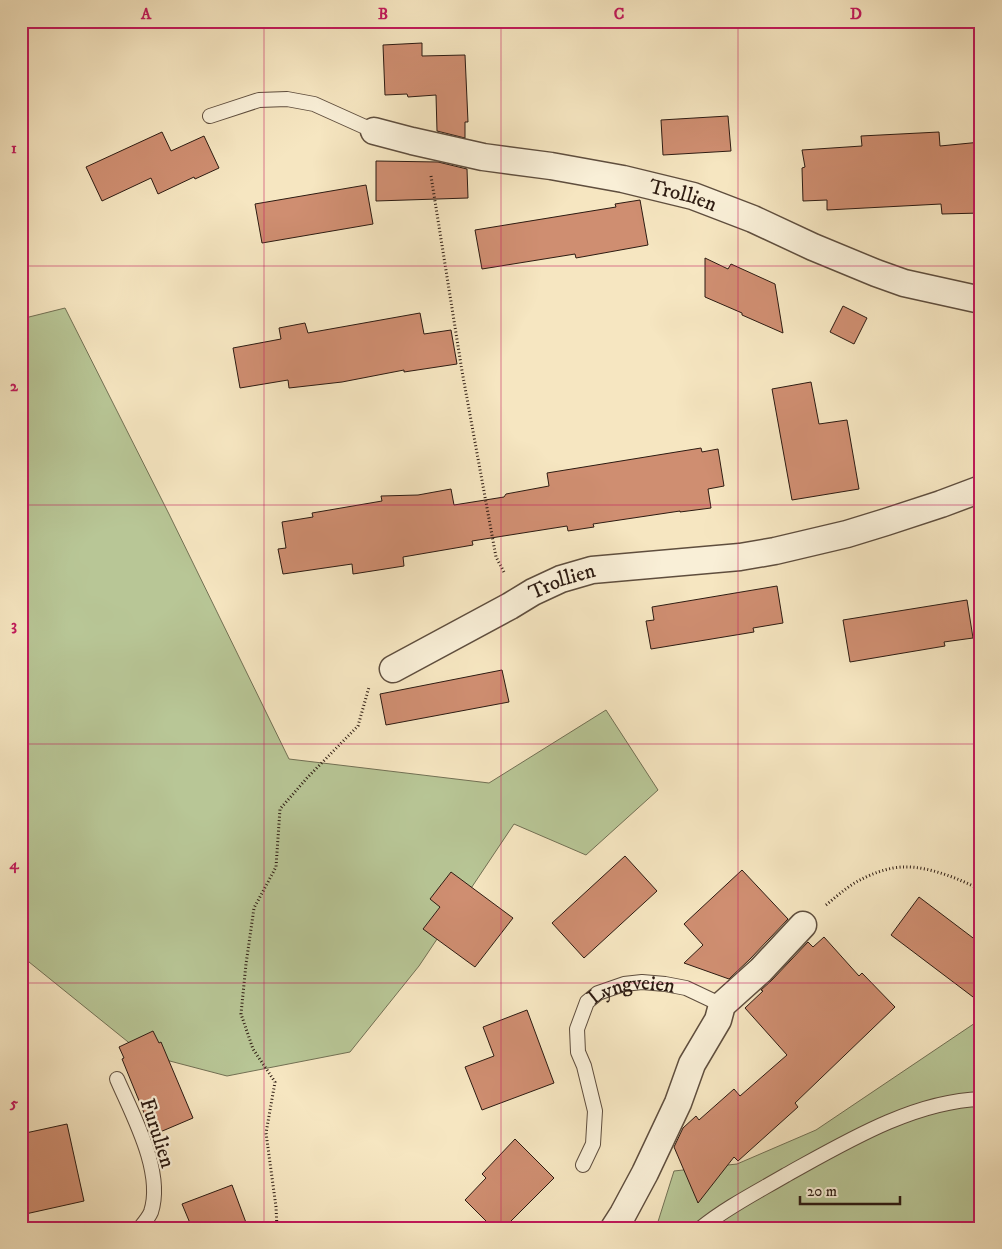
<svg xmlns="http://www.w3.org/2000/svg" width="1002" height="1249" font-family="'IM FELL DW Pica',serif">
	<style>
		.green { fill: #b8c696; stroke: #727054 }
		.building { fill: #cf8e71; stroke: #2d1b12 }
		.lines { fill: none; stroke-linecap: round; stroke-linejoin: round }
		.lane-casing { stroke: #5f4e3e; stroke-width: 16 }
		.street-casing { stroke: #5f4e3e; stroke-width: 29 }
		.path { stroke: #2d1b12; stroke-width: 3; stroke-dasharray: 1 2.5; stroke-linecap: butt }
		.lane { stroke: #f9efd7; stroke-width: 14 }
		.street { stroke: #f9efd7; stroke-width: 26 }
		.grid { fill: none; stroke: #c2185b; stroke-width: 1; stroke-opacity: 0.55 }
		.labels { text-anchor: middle; stroke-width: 4.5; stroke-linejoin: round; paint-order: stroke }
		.street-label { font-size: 21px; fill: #2d1b12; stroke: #f9efd7 }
		.neatline { fill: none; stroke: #c2185b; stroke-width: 2 }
		.grid-label { font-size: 16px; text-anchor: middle; font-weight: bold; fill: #c2185b }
	</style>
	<rect width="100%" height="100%" fill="#f6e6c1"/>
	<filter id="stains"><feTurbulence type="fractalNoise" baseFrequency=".004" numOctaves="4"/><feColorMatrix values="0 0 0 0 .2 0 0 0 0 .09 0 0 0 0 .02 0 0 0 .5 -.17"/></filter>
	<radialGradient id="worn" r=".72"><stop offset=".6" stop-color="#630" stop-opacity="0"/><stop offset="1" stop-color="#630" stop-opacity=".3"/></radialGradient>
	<!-- green -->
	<g class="green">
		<path d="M 65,308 L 169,514 L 289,759 L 489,783 L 606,710 L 658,790 L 586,855 L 514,824 L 419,966 L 350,1052 L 227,1076 L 143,1054 L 29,962 L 21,951 L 21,319 Z"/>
		<path d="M 981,1019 L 981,1228 L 656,1228 L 674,1171 L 737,1164 L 816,1130 Z"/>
	</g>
	<!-- building -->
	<g class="building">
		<path d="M 422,43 L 422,56 L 465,55 L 468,122 L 465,122 L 465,138 L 437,131 L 436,95 L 408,97 L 407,94 L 385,95 L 383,45 Z"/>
		<path d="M 728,116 L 731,151 L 663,155 L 661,120 Z"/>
		<path d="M 162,132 L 171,151 L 204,136 L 219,168 L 195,179 L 194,177 L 158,194 L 151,178 L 102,201 L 86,167 Z"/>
		<path d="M 939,132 L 940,146 L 981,142 L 981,213 L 942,214 L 941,204 L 827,210 L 827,200 L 803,201 L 802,168 L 805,167 L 802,150 L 862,146 L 861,136 Z"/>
		<path d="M 376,161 L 438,162 L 467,169 L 468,198 L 376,201 Z"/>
		<path d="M 366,185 L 373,224 L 262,243 L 255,204 Z"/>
		<path d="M 640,200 L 648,245 L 576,258 L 575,254 L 482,269 L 475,230 L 616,207 L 615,204 Z"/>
		<path d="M 705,258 L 728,269 L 731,264 L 775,284 L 783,333 L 742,315 L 742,313 L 705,297 Z"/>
		<path d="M 843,306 L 867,318 L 854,344 L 830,332 Z"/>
		<path d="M 420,313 L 424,334 L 451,330 L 457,364 L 404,372 L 404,370 L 342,382 L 289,388 L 288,380 L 240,388 L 233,348 L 281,339 L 279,328 L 305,323 L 308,333 Z"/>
		<path d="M 811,382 L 819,424 L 847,420 L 859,489 L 792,500 L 772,389 Z"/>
		<path d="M 701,448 L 702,452 L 718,449 L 724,486 L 708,489 L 711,508 L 680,512 L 680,511 L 593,524 L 594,527 L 568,531 L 567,526 L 472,541 L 473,545 L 403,557 L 404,566 L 353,574 L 352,564 L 283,574 L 278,549 L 286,548 L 282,522 L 313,517 L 312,513 L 382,501 L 381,496 L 418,495 L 451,489 L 454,505 L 504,497 L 506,494 L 549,486 L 547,473 Z"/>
		<path d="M 777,586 L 783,623 L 753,628 L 754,632 L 651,649 L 646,621 L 654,620 L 652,607 Z"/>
		<path d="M 967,600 L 973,638 L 944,642 L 945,646 L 850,662 L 843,620 Z"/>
		<path d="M 502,670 L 509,702 L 386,725 L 380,694 Z"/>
		<path d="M 625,856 L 657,891 L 584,958 L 552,923 Z"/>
		<path d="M 742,870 L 788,919 L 750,959 L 729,979 L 684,963 L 703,945 L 684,924 Z"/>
		<path d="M 451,872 L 513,918 L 475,967 L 423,929 L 440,907 L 430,899 Z"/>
		<path d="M 919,897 L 981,944 L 981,1003 L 891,935 Z"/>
		<path d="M 824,937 L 859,976 L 862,973 L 895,1007 L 795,1103 L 798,1107 L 738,1161 L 734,1157 L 698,1203 L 674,1147 L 683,1128 L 696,1116 L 699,1120 L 734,1089 L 740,1096 L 787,1055 L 745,1008 L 763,991 L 761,990 L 772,980 L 808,942 L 813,947 Z"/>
		<path d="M 527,1010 L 554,1083 L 482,1110 L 465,1067 L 494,1056 L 483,1027 Z"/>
		<path d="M 153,1031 L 159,1043 L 161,1042 L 193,1118 L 153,1135 L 122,1059 L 124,1058 L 119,1047 Z"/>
		<path d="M 67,1124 L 84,1201 L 21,1215 L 21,1134 Z"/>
		<path d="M 515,1139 L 554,1178 L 504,1228 L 493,1228 L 465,1200 L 486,1178 L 482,1174 Z"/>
		<path d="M 232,1185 L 248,1228 L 192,1228 L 182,1204 Z"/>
	</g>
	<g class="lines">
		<!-- lane casing -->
		<g class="lane-casing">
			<g id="lane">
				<path d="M 210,116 L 259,100 L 287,99 L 314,104 L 374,131"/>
				<path d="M 117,1079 C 133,1116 164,1172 151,1212 C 149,1217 144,1223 140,1228"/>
				<path id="s1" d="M 583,1165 L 593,1144 L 595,1111 L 584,1066 L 578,1052 L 577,1029 L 587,1002 L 598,993 L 624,984 L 642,982 L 665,984 L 686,988 L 722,1005"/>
				<path d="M 701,1228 C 727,1207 757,1192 786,1175 C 844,1143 913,1101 981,1099"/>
			</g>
		</g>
		<!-- street casing -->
		<g class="street-casing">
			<g id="street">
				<path id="s2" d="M 374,131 L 412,141 L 483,157 L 551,166 L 623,179 L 693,196 L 753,219 L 813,247 L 876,273 L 904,283 L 981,300"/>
				<path id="s3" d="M 393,669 L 510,606 L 533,592 L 561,579 L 592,570 L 740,557 L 775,551 L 847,534 L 886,522 L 941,504 L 981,489"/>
				<path d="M 614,1228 L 623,1214 L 645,1173 L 678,1103 L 692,1064 L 718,1020 L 722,1005 L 761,970 L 803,925"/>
			</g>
		</g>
		<!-- path -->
		<g class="path">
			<path d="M 431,176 L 462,371 L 496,557 L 505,574"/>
			<path d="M 826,905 C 837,896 848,886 860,880 C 873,873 890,867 904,867 C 928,866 960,879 981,890"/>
			<path d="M 277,1228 L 276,1207 L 266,1133 L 275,1082 L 253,1049 L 241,1014 L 246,964 L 254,908 L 276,867 L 280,809 L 307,778 L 358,726 L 369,687"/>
		</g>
		<!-- lane -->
		<use href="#lane" class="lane"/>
		<!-- street -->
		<use href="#street" class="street"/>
	</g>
	<!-- grid -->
	<path class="grid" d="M 264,21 L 264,1228M 501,21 L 501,1228M 738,21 L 738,1228M 21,266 L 981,266M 21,505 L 981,505M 21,744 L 981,744M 21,983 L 981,983"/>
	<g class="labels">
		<!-- street labels -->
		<g class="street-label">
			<text dy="7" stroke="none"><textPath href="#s2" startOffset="316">Trollien</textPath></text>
			<text dy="7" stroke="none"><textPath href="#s3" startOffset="191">Trollien</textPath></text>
			<text dy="7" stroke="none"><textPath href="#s1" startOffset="218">Lyngveien</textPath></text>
			<text transform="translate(158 1133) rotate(72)" y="7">Furulien</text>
		</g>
	</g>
	<!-- margin -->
	<rect width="1002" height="1249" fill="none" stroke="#f6e6c1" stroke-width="55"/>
	<!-- scale -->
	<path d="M800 1196v8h100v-8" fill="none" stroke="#2d1b12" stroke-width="2.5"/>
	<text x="807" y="1196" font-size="15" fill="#2d1b12" stroke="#f9efd7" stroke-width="4" paint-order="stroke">20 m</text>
	<rect x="28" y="28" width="946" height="1194" class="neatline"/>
	<g class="grid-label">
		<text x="146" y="19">A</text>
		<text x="383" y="19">B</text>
		<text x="619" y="19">C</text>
		<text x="856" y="19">D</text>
		<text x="14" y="153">1</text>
		<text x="14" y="391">2</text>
		<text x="14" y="630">3</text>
		<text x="14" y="869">4</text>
		<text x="14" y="1108">5</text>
	</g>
	<rect width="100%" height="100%" filter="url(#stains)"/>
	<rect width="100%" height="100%" fill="url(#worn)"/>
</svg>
